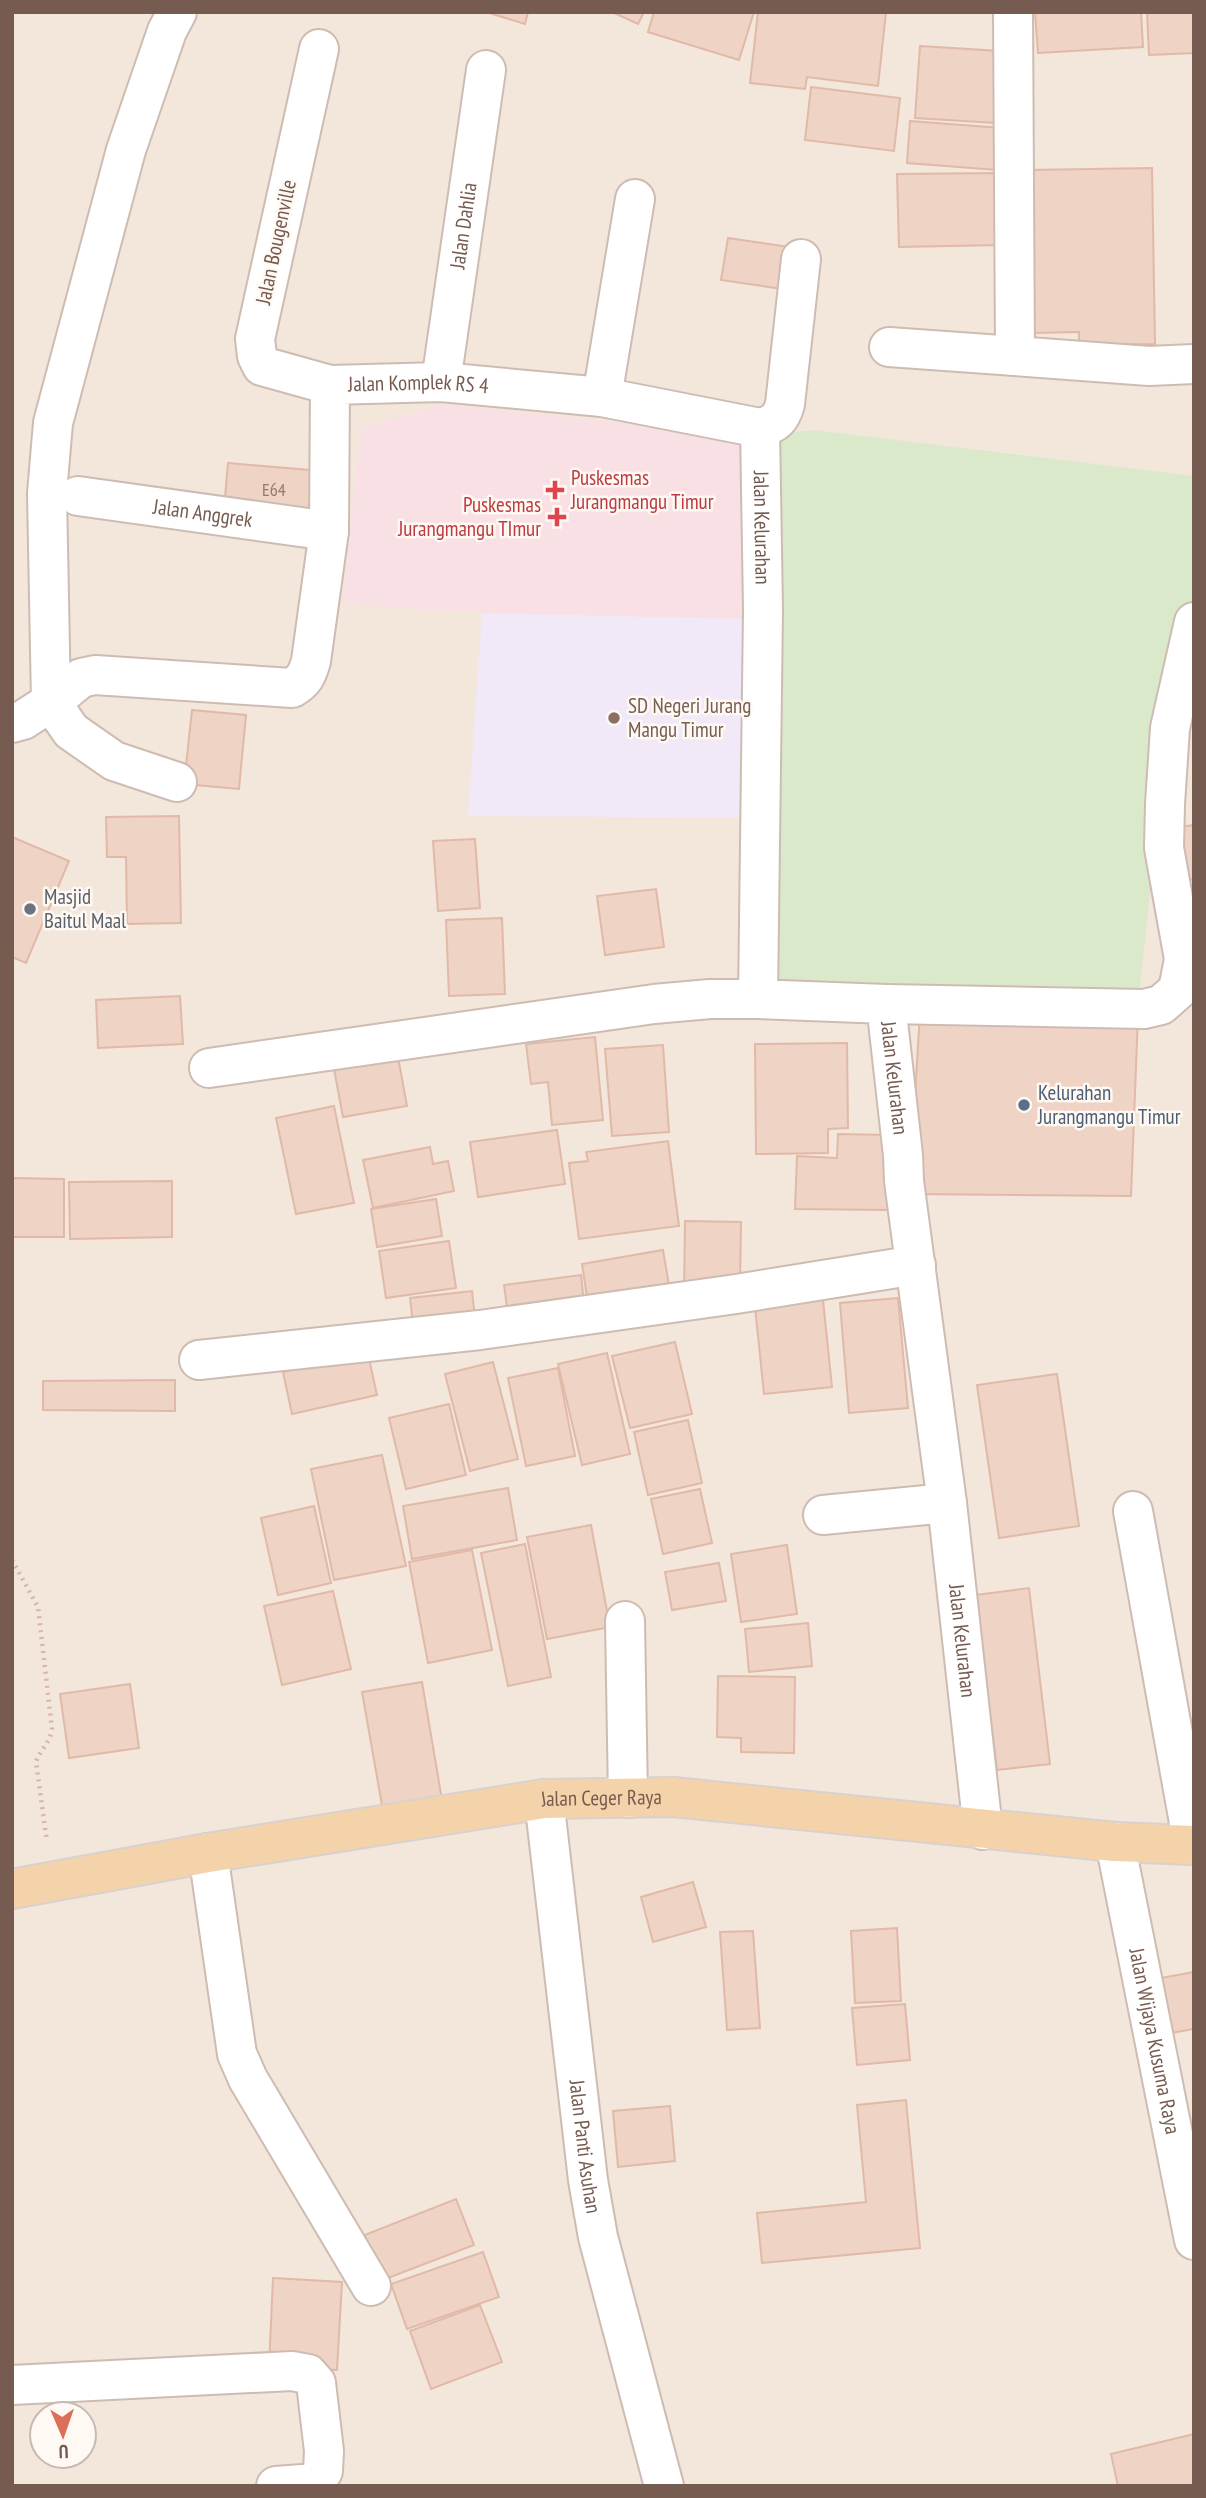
<svg xmlns="http://www.w3.org/2000/svg" width="1206" height="2498" font-family="'PT Sans Narrow',sans-serif">
	<style>
		.residential { fill: #f3e6db; fill-rule: evenodd }
		.education { fill: #f1e8f8 }
		.medical { fill: #f9e0e5 }
		.grass { fill: #d9e9ca }
		.building { fill: #efd3c5; stroke: #e1b9a7; stroke-width: 2 }
		.lines { fill: none; stroke-linecap: round; stroke-linejoin: round }
		.minor-casing { stroke: #cebcb2; stroke-width: 42 }
		.major-casing { stroke: #d9d1ce; stroke-width: 42 }
		.path { stroke: #d5b6a8; stroke-width: 4.5; stroke-dasharray: 2 5; stroke-linecap: butt }
		.minor { stroke: #fff; stroke-width: 38 }
		.major { stroke: #f5d3aa; stroke-width: 38 }
		.health-dot { fill: #e0444e; stroke: #fef9f3; stroke-width: 2.5 }
		.education-dot { fill: #8d6e63; stroke: #fef9f3; stroke-width: 2.5 }
		.worship-dot { fill: #6b7280; stroke: #fef9f3; stroke-width: 2.5 }
		.service-dot { fill: #5c6f8a; stroke: #fef9f3; stroke-width: 2.5 }
		.labels { text-anchor: middle; stroke-width: 5; stroke-linejoin: round; paint-order: stroke }
		.number-label { font-size: 18px; fill: #94796d }
		.street-label { font-size: 21px; fill: #765b50; stroke: #fef9f3 }
		.health-label { font-size: 21px; fill: #be3a42; stroke: #fef9f3; text-anchor: start }
		.education-label { font-size: 21px; fill: #785e54; stroke: #fef9f3; text-anchor: start }
		.worship-label { font-size: 21px; fill: #5b616d; stroke: #fef9f3; text-anchor: start }
		.service-label { font-size: 21px; fill: #4e5e75; stroke: #fef9f3; text-anchor: start }
	</style>
	<rect width="100%" height="100%" fill="#fcf4ec"/>
	<!-- residential -->
	<path class="residential" d="M 12,12 L 1194,12 L 1194,2486 L 12,2486 ZM 42,2414 L 84,2414 L 84,2456 L 42,2456 Z"/>
	<!-- education -->
	<path class="education" d="M 482,613 L 754,619 L 751,818 L 468,816 Z"/>
	<!-- medical -->
	<path class="medical" d="M 444,404 L 756,437 L 754,619 L 482,613 L 342,604 L 361,428 Z"/>
	<!-- grass -->
	<path class="grass" d="M 813,430 L 1194,476 L 1194,613 L 1167,731 L 1138,1006 L 752,993 L 756,437 Z"/>
	<!-- building -->
	<g class="building">
		<path d="M 486,12 L 528,12 L 525,24 Z"/>
		<path d="M 612,12 L 644,12 L 638,24 Z"/>
		<path d="M 654,12 L 754,12 L 739,60 L 648,32 Z"/>
		<path d="M 758,12 L 886,12 L 878,86 L 807,77 L 805,89 L 750,83 Z"/>
		<path d="M 1035,12 L 1141,12 L 1143,47 L 1038,53 Z"/>
		<path d="M 1147,12 L 1194,12 L 1194,53 L 1149,55 Z"/>
		<path d="M 920,46 L 1000,51 L 995,123 L 915,118 Z"/>
		<path d="M 811,87 L 900,98 L 894,151 L 805,140 Z"/>
		<path d="M 910,121 L 1001,128 L 997,170 L 907,163 Z"/>
		<path d="M 1152,168 L 1155,344 L 1079,345 L 1079,332 L 1032,333 L 1029,170 Z"/>
		<path d="M 1000,173 L 1001,245 L 899,247 L 897,174 Z"/>
		<path d="M 728,238 L 796,248 L 789,290 L 721,280 Z"/>
		<path d="M 228,463 L 322,471 L 321,523 L 224,509 Z"/>
		<path d="M 192,710 L 246,715 L 239,789 L 184,784 Z"/>
		<path d="M 179,816 L 181,923 L 127,924 L 126,857 L 107,857 L 106,817 Z"/>
		<path d="M 1194,825 L 1194,879 L 1185,881 L 1179,827 Z"/>
		<path d="M 12,837 L 69,861 L 26,963 L 12,957 Z"/>
		<path d="M 475,839 L 480,908 L 438,911 L 433,841 Z"/>
		<path d="M 656,889 L 664,947 L 605,955 L 597,896 Z"/>
		<path d="M 502,918 L 505,994 L 449,996 L 446,920 Z"/>
		<path d="M 180,996 L 183,1044 L 98,1048 L 96,1000 Z"/>
		<path d="M 920,1013 L 1138,1015 L 1131,1196 L 909,1194 Z"/>
		<path d="M 595,1037 L 603,1120 L 552,1125 L 548,1082 L 531,1084 L 526,1044 Z"/>
		<path d="M 847,1043 L 848,1128 L 828,1129 L 828,1153 L 756,1154 L 755,1044 Z"/>
		<path d="M 663,1045 L 669,1132 L 612,1136 L 605,1049 Z"/>
		<path d="M 398,1057 L 407,1106 L 343,1117 L 334,1069 Z"/>
		<path d="M 334,1106 L 354,1203 L 296,1214 L 276,1118 Z"/>
		<path d="M 557,1130 L 565,1184 L 478,1197 L 470,1142 Z"/>
		<path d="M 838,1134 L 889,1135 L 888,1210 L 795,1209 L 797,1156 L 837,1158 Z"/>
		<path d="M 668,1141 L 679,1226 L 579,1239 L 569,1163 L 588,1161 L 586,1152 Z"/>
		<path d="M 430,1147 L 433,1164 L 448,1161 L 454,1191 L 373,1208 L 363,1160 Z"/>
		<path d="M 12,1178 L 64,1179 L 64,1237 L 12,1237 Z"/>
		<path d="M 172,1181 L 172,1237 L 70,1239 L 69,1182 Z"/>
		<path d="M 436,1199 L 442,1236 L 377,1247 L 371,1209 Z"/>
		<path d="M 685,1221 L 741,1222 L 740,1284 L 684,1292 Z"/>
		<path d="M 449,1241 L 456,1288 L 386,1298 L 379,1251 Z"/>
		<path d="M 663,1250 L 671,1297 L 589,1310 L 582,1264 Z"/>
		<path d="M 581,1275 L 585,1312 L 509,1322 L 504,1285 Z"/>
		<path d="M 472,1291 L 476,1327 L 414,1333 L 410,1298 Z"/>
		<path d="M 898,1298 L 908,1408 L 849,1413 L 840,1303 Z"/>
		<path d="M 823,1300 L 832,1387 L 764,1394 L 755,1307 Z"/>
		<path d="M 675,1342 L 692,1414 L 630,1428 L 612,1356 Z"/>
		<path d="M 607,1353 L 630,1454 L 582,1465 L 558,1364 Z"/>
		<path d="M 368,1354 L 377,1395 L 292,1414 L 283,1372 Z"/>
		<path d="M 493,1362 L 518,1459 L 470,1471 L 445,1374 Z"/>
		<path d="M 558,1368 L 575,1456 L 526,1466 L 508,1378 Z"/>
		<path d="M 1057,1374 L 1079,1526 L 999,1538 L 977,1385 Z"/>
		<path d="M 175,1380 L 175,1411 L 43,1410 L 43,1381 Z"/>
		<path d="M 449,1404 L 466,1475 L 406,1489 L 389,1418 Z"/>
		<path d="M 688,1420 L 702,1483 L 648,1495 L 634,1432 Z"/>
		<path d="M 382,1455 L 406,1566 L 334,1580 L 311,1469 Z"/>
		<path d="M 508,1488 L 517,1540 L 412,1559 L 403,1506 Z"/>
		<path d="M 700,1489 L 712,1543 L 663,1554 L 651,1499 Z"/>
		<path d="M 314,1506 L 331,1583 L 278,1595 L 261,1518 Z"/>
		<path d="M 591,1525 L 610,1627 L 547,1639 L 527,1537 Z"/>
		<path d="M 525,1544 L 551,1677 L 508,1686 L 481,1553 Z"/>
		<path d="M 787,1545 L 797,1614 L 741,1622 L 731,1554 Z"/>
		<path d="M 472,1550 L 492,1650 L 428,1663 L 409,1562 Z"/>
		<path d="M 719,1563 L 726,1601 L 672,1610 L 665,1572 Z"/>
		<path d="M 1029,1588 L 1050,1764 L 997,1770 L 975,1595 Z"/>
		<path d="M 333,1591 L 351,1669 L 282,1685 L 264,1606 Z"/>
		<path d="M 808,1623 L 812,1666 L 749,1672 L 745,1629 Z"/>
		<path d="M 718,1676 L 795,1677 L 794,1753 L 741,1752 L 741,1738 L 717,1737 Z"/>
		<path d="M 422,1682 L 442,1800 L 383,1811 L 362,1692 Z"/>
		<path d="M 130,1684 L 139,1748 L 69,1758 L 60,1694 Z"/>
		<path d="M 693,1882 L 706,1927 L 653,1942 L 641,1897 Z"/>
		<path d="M 897,1928 L 901,2001 L 855,2003 L 851,1931 Z"/>
		<path d="M 753,1931 L 760,2028 L 727,2030 L 720,1932 Z"/>
		<path d="M 1194,1972 L 1194,2029 L 1171,2033 L 1161,1978 Z"/>
		<path d="M 905,2004 L 910,2060 L 857,2065 L 852,2008 Z"/>
		<path d="M 906,2100 L 920,2248 L 762,2263 L 757,2213 L 866,2202 L 857,2105 Z"/>
		<path d="M 670,2106 L 675,2161 L 618,2167 L 613,2111 Z"/>
		<path d="M 456,2199 L 474,2245 L 375,2283 L 357,2238 Z"/>
		<path d="M 483,2252 L 499,2297 L 407,2329 L 391,2284 Z"/>
		<path d="M 273,2278 L 342,2282 L 337,2370 L 269,2367 Z"/>
		<path d="M 480,2305 L 502,2362 L 431,2389 L 410,2331 Z"/>
		<path d="M 1194,2434 L 1194,2486 L 1118,2486 L 1111,2454 Z"/>
	</g>
	<g class="lines">
		<!-- minor casing -->
		<g class="minor-casing">
			<g id="minor">
				<path d="M 177,12 L 167,31 L 126,150 L 53,423 L 47,493 L 51,702 L 71,731 L 114,761 L 177,782"/>
				<path d="M 1013,12 L 1015,356 L 1149,366 L 1194,364"/>
				<path d="M 319,49 L 255,339 L 257,356 L 262,366 L 330,385"/>
				<path d="M 889,347 L 1015,356"/>
				<path id="s1" d="M 441,382 L 486,70"/>
				<path d="M 602,397 L 635,199"/>
				<path d="M 760,428 C 775,424 781,419 785,404 L 801,259"/>
				<path id="s2" d="M 78,496 L 329,531"/>
				<path id="s3" d="M 59,696 L 81,678 L 95,675 L 292,688 C 304,681 307,675 311,661 L 329,531 L 330,385 L 441,382 L 602,397 L 760,428 L 763,610 L 758,999 L 886,1004 L 903,1155 L 904,1181 L 947,1503 L 983,1830"/>
				<path d="M 12,723 L 23,720 L 51,702"/>
				<path d="M 886,1004 L 1144,1009 L 1161,1005 L 1178,990 L 1184,959 L 1164,848 L 1165,804 L 1170,728 L 1194,622"/>
				<path d="M 209,1068 L 654,1004 L 710,999 L 758,999"/>
				<path d="M 199,1360 L 480,1330 L 736,1294 L 916,1265"/>
				<path d="M 1133,1511 L 1193,1845"/>
				<path d="M 823,1515 L 947,1503"/>
				<path d="M 625,1621 L 628,1798"/>
				<path id="s4" d="M 544,1799 L 588,2180 L 598,2237 L 664,2486"/>
				<path id="s5" d="M 1115,1842 L 1194,2240"/>
				<path d="M 208,1853 L 237,2054 L 248,2079 L 371,2286"/>
				<path d="M 12,2385 L 292,2371 L 308,2374 L 316,2383 L 324,2451 L 323,2471 L 316,2483 L 276,2486"/>
			</g>
		</g>
		<!-- major casing -->
		<g class="major-casing">
			<g id="major">
				<path id="s6" d="M 12,1889 L 208,1853 L 544,1799 L 673,1797 L 1115,1842 L 1194,1845"/>
			</g>
		</g>
		<!-- path -->
		<path class="path" d="M 12,1560 L 38,1607 L 52,1729 C 50,1743 40,1750 36,1762 L 47,1842"/>
		<!-- minor -->
		<use href="#minor" class="minor"/>
		<!-- major -->
		<use href="#major" class="major"/>
	</g>
	<!-- markers -->
	<g class="health-dot">
		<path d="M551.5 479.5h7v7h7v7h-7v7h-7v-7h-7v-7h7z"/>
		<path d="M553.5 506.5h7v7h7v7h-7v7h-7v-7h-7v-7h7z"/>
	</g>
	<circle class="education-dot" cx="614" cy="718" r="7"/>
	<circle class="worship-dot" cx="30" cy="909" r="7"/>
	<circle class="service-dot" cx="1024" cy="1105" r="7"/>
	<g class="labels">
		<!-- number labels -->
		<g class="number-label">
			<text x="274" y="496">E64</text>
		</g>
		<!-- street labels -->
		<g class="street-label">
			<text dy="7" stroke="none"><textPath href="#s1" startOffset="158">Jalan Dahlia</textPath></text>
			<text transform="translate(276 242) rotate(-78)" y="7">Jalan Bougenville</text>
			<text dy="7" stroke="none"><textPath href="#s3" startOffset="640">Jalan Komplek RS 4</textPath></text>
			<text dy="7" stroke="none"><textPath href="#s2" startOffset="126">Jalan Anggrek</textPath></text>
			<text dy="7" stroke="none"><textPath href="#s3" startOffset="1085">Jalan Kelurahan</textPath></text>
			<text dy="7" stroke="none"><textPath href="#s3" startOffset="1759">Jalan Kelurahan</textPath></text>
			<text dy="7" stroke="none"><textPath href="#s3" startOffset="2326">Jalan Kelurahan</textPath></text>
			<text dy="7" stroke="none"><textPath href="#s6" startOffset="597">Jalan Ceger Raya</textPath></text>
			<text dy="7" stroke="none"><textPath href="#s5" startOffset="203">Jalan Wijaya Kusuma Raya</textPath></text>
			<text dy="7" stroke="none"><textPath href="#s4" startOffset="350">Jalan Panti Asuhan</textPath></text>
		</g>
		<!-- health labels -->
		<g class="health-label">
			<text x="571" y="485">Puskesmas<tspan x="571" dy="24">Jurangmangu Timur</tspan></text>
			<text x="541" y="512" text-anchor="end">Puskesmas<tspan x="541" dy="24">Jurangmangu TImur</tspan></text>
		</g>
		<!-- education labels -->
		<g class="education-label">
			<text x="628" y="713">SD Negeri Jurang<tspan x="628" dy="24">Mangu Timur</tspan></text>
		</g>
		<!-- worship labels -->
		<g class="worship-label">
			<text x="44" y="904">Masjid<tspan x="44" dy="24">Baitul Maal</tspan></text>
		</g>
		<!-- service labels -->
		<g class="service-label">
			<text x="1038" y="1100">Kelurahan<tspan x="1038" dy="24">Jurangmangu Timur</tspan></text>
		</g>
	</g>
	<!-- border -->
	<rect width="1206" height="2498" fill="none" stroke="#765b50" stroke-width="28"/>
	<!-- north arrow -->
	<g transform="translate(63 2435) rotate(178)"><circle r="33" fill="#fef9f3" stroke="#c8bab2" stroke-width="2"/>
	<path d="M0-5L12 26L0 18L-12 26Z" fill="#dc6e5a"/>
	<text y="-10" font-size="19" font-weight="bold" text-anchor="middle" fill="#765b50">U</text>
	</g>
</svg>
